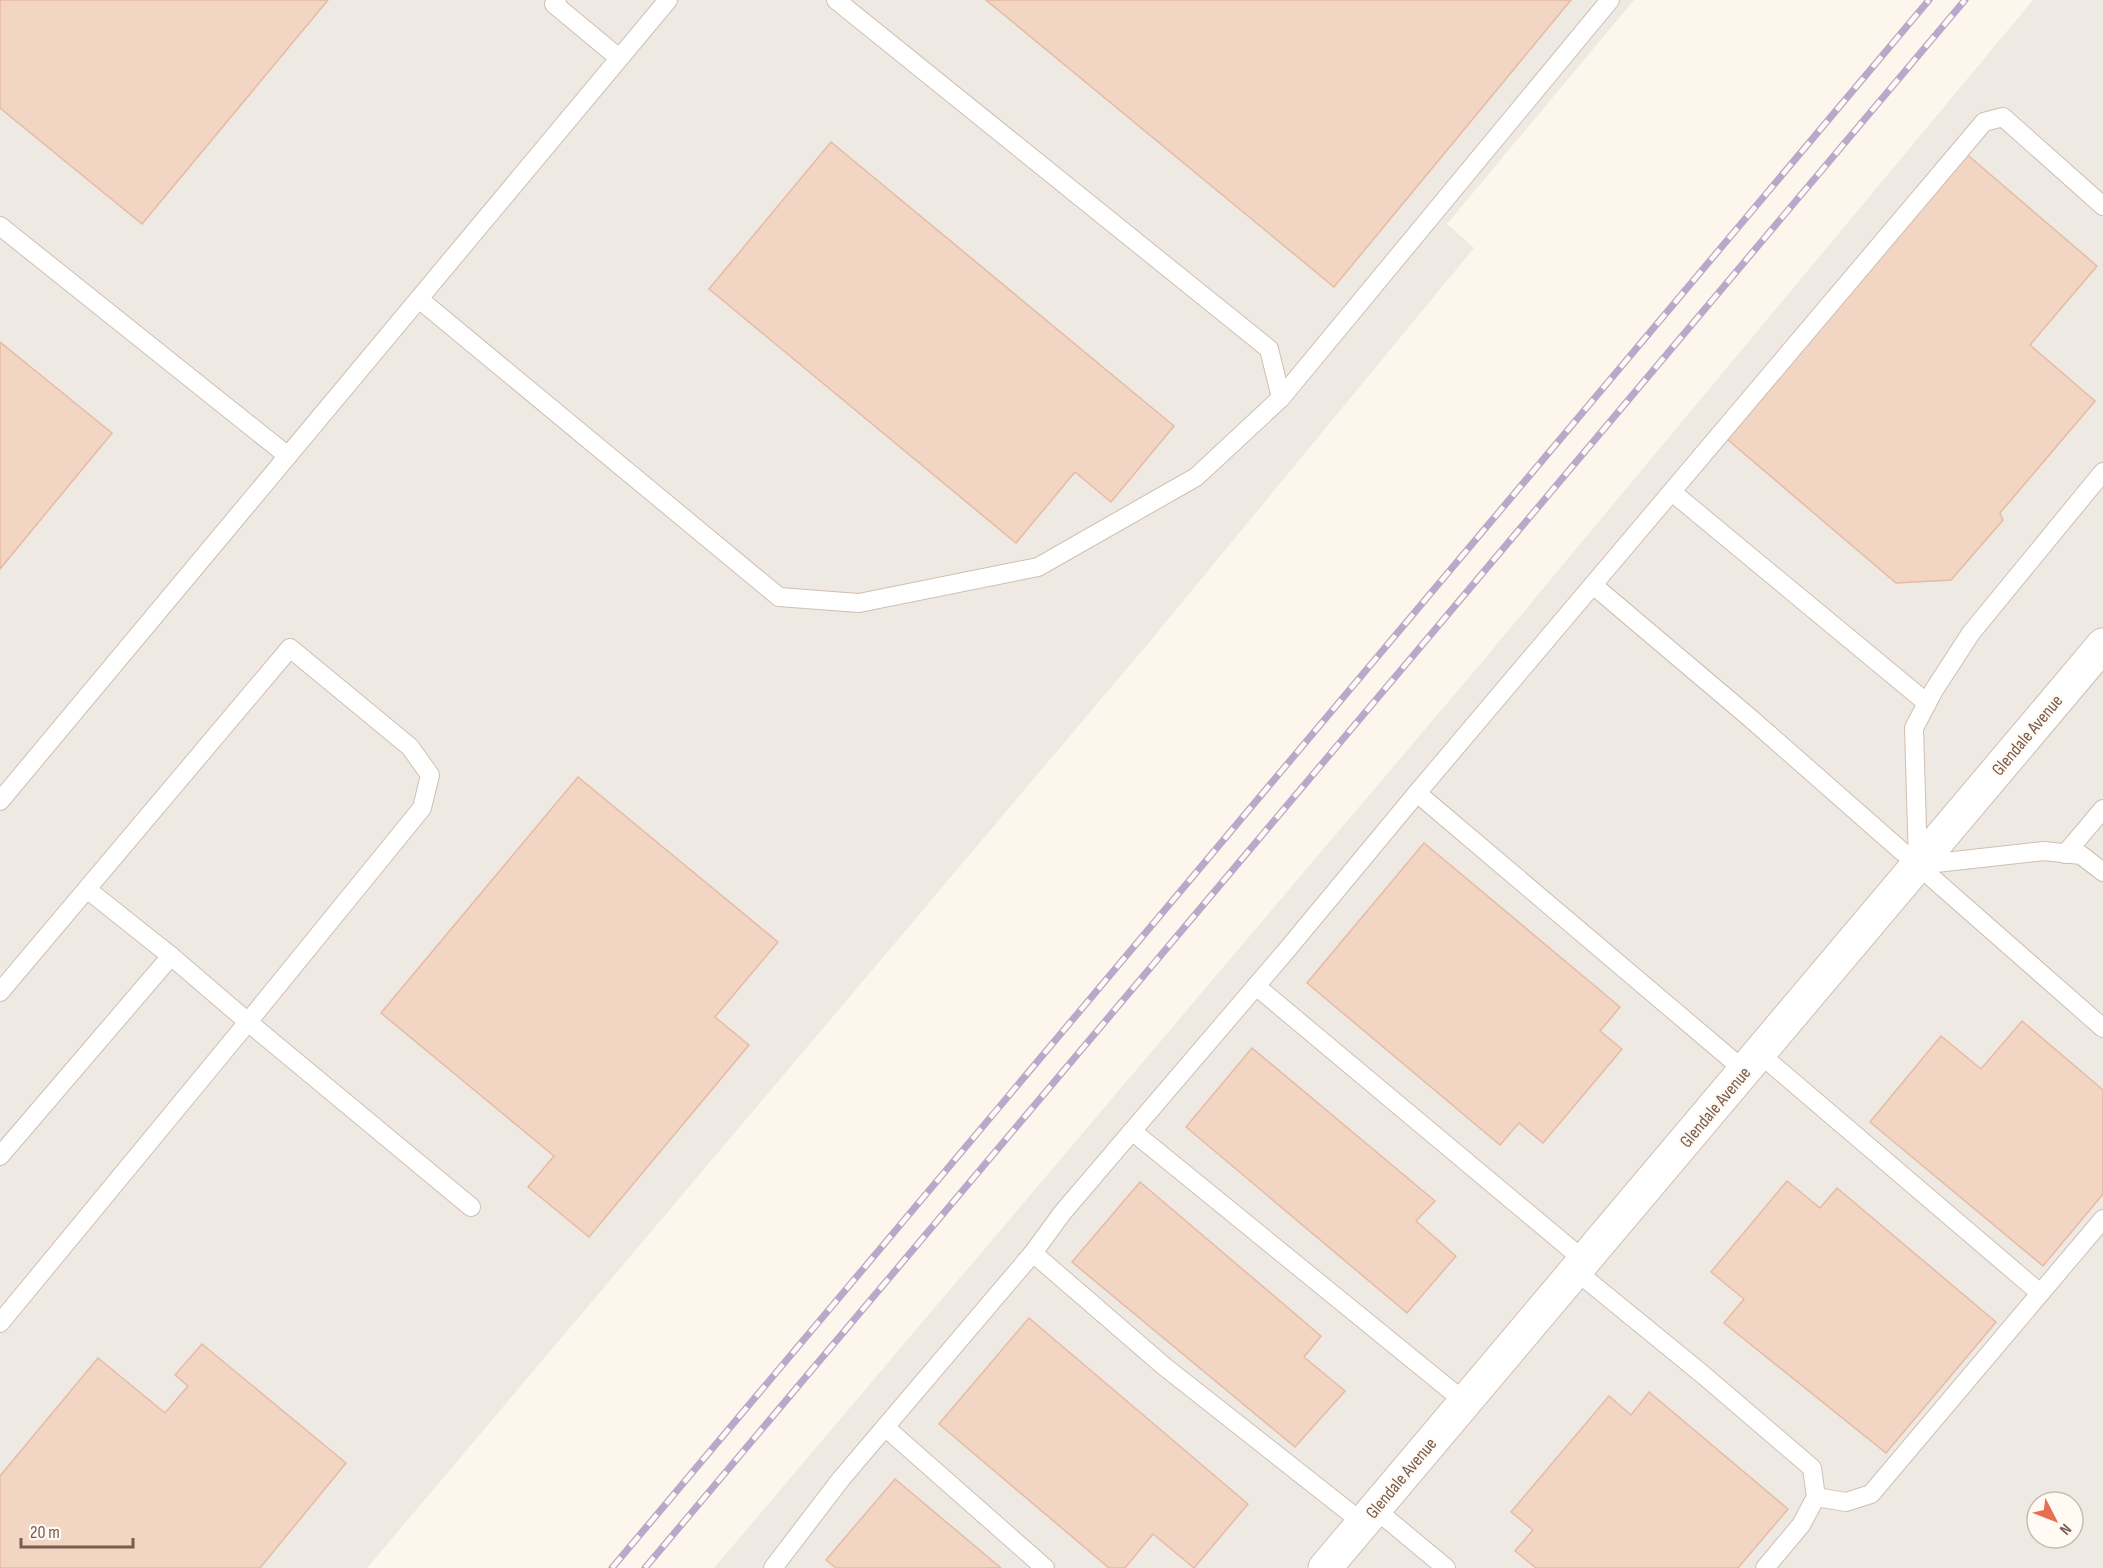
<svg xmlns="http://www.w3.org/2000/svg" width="2103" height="1568" font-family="'Sofia Sans Condensed',sans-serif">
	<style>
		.industrial { fill: #efe9e4; fill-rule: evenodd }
		.building { fill: #f3d5c3; stroke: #e6bba3; stroke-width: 1.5 }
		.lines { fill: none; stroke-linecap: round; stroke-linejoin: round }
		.service-casing { stroke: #d1beb0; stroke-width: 20 }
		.minor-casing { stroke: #d1beb0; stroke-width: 35 }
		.service { stroke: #fff; stroke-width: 18 }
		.minor { stroke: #fff; stroke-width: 33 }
		.rail-casing { stroke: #b9a8c9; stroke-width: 7 }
		.rail { stroke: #fffaf3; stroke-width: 4.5; stroke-dasharray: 14; stroke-linecap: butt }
		.labels { text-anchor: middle; stroke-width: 4.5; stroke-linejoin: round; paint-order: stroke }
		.street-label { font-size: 18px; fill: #7a5c4d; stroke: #fffaf3 }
	</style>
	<rect width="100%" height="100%" fill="#fdf6ec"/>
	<!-- industrial -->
	<g class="industrial">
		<path d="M 0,0 L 1634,0 L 1447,224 L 1474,248 L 1151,640 L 367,1568 L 0,1568 Z"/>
		<path d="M 2033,0 L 2103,0 L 2103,1568 L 714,1568 L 1482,662 ZM 2037,1502 L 2073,1502 L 2073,1538 L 2037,1538 Z"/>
	</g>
	<!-- building -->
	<g class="building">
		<path d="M 0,0 L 328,0 L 142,224 L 0,108 Z"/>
		<path d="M 986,0 L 1571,0 L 1334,287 Z"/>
		<path d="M 831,142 L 1174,426 L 1111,502 L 1075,472 L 1016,543 L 709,289 Z"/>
		<path d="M 1963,151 L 2097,266 L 2030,345 L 2095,401 L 2000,513 L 2003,520 L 1951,580 L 1896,583 L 1721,434 Z"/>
		<path d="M 0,342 L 112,433 L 0,569 Z"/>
		<path d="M 578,777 L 778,942 L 715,1017 L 749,1045 L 589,1237 L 528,1187 L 554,1156 L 381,1013 Z"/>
		<path d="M 1424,843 L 1620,1007 L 1600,1031 L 1622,1049 L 1543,1143 L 1519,1123 L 1500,1145 L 1307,983 Z"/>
		<path d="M 2022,1021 L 2103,1090 L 2103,1194 L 2043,1266 L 1870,1122 L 1941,1036 L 1981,1069 Z"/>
		<path d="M 1252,1048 L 1435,1201 L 1416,1221 L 1456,1256 L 1407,1313 L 1186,1127 Z"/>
		<path d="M 1787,1181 L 1820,1208 L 1837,1188 L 1996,1322 L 1886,1453 L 1724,1323 L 1744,1299 L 1711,1272 Z"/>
		<path d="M 1140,1182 L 1321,1336 L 1304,1357 L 1345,1391 L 1295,1447 L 1072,1262 Z"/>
		<path d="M 1029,1318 L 1248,1504 L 1194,1568 L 1153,1534 L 1125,1568 L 1109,1568 L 939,1424 Z"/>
		<path d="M 202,1344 L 346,1463 L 260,1568 L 0,1568 L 0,1476 L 98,1358 L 165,1413 L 188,1386 L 175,1375 Z"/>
		<path d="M 1649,1392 L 1788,1509 L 1738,1568 L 1536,1568 L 1515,1551 L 1533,1530 L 1511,1512 L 1609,1396 L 1631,1415 Z"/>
		<path d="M 895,1479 L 1001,1568 L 836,1568 L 826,1560 Z"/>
	</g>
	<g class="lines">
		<!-- service casing -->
		<g class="service-casing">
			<g id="service">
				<path d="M 557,0 L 554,4 L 619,58"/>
				<path d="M 0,226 L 288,456"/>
				<path d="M 419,299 L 779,597 L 859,603 L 1038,567 L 1196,477 L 1281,398 L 1269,349 L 836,0"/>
				<path d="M 1281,398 L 1610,0"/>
				<path d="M 1672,492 L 1927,703"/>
				<path d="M 1593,585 L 1749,717 L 2103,1028"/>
				<path d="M 1417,793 L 1745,1071"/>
				<path d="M 0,801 L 668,0"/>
				<path d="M 2065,854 L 2103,809"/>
				<path d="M 1918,863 L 1914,728 L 1934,690 L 1971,633 L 2103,472"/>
				<path d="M 1918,865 L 2044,851 L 2081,855 L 2103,872"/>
				<path d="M 1256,986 L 1585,1261"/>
				<path d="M 0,992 L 290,648 L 410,747 L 430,775 L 422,808 L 248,1022 L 471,1207"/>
				<path d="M 1760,1054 L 2040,1293"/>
				<path d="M 1132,1131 L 1465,1402"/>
				<path d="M 0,1156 L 171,956"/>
				<path d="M 1033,1253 L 1165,1367 L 1363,1523"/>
				<path d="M 1576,1271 L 1701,1373 L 1812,1468 L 1816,1497 L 1801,1525 L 1765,1568"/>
				<path d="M 0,1323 L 248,1022 L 171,956 L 88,890"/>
				<path d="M 885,1427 L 1045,1568"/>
				<path d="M 1816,1497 L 1846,1502 L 1871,1494 L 2103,1219"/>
				<path d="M 1375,1509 L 1446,1568"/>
				<path d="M 773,1568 L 841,1479 L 1033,1253 L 1063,1212 L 1286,951 L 1417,793 L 1984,122 L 2003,117 L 2103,206"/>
			</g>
		</g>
		<!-- minor casing -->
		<g class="minor-casing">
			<path id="minor" d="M 1325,1568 L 2103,645"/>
		</g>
		<!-- service -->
		<use href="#service" class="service"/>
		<!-- minor -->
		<use href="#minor" class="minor"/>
		<!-- rail casing -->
		<g class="rail-casing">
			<g id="rail">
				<path d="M 612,1568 L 1929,0"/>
				<path d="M 645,1568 L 1965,0"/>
			</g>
		</g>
		<!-- rail -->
		<use href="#rail" class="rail"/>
	</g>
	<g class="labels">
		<!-- street labels -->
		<g class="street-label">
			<text transform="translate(2027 735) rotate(-50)" y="6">Glendale Avenue</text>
			<text transform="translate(1715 1107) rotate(-50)" y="6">Glendale Avenue</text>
			<text transform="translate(1401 1478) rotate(-50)" y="6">Glendale Avenue</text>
		</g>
	</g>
	<!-- north arrow -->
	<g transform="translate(2055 1520) rotate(132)"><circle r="28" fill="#fffaf3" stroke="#cabbb1" stroke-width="1.5"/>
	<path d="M0-4.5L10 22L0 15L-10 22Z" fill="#e76f51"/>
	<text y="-9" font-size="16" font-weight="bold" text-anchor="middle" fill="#7a5c4d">N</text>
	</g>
	<!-- scale -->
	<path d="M21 1538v9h112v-9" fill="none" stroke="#7a5c4d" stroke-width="3"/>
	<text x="30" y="1538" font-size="18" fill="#7a5c4d" stroke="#fffaf3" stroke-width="4.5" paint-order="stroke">20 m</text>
</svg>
